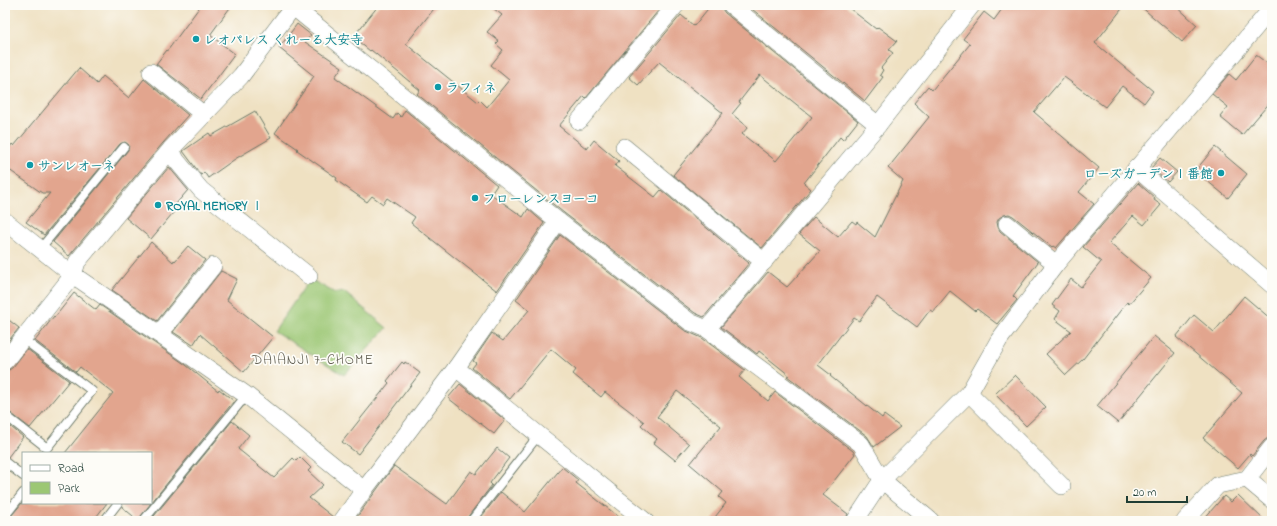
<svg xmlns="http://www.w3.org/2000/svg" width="1277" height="526" font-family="'Indie Flower','Klee One',sans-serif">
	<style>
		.green { fill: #9cc774; stroke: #5e8254 }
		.building { fill: #e2a58e; fill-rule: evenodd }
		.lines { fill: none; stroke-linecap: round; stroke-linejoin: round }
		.lane-casing { stroke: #687666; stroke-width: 10 }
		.street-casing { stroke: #687666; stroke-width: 18 }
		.lane { stroke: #fff; stroke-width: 8 }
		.street { stroke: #fff; stroke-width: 17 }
		.culture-dot { fill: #0f9aa8; stroke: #fdfcf7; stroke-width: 1.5 }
		.labels { text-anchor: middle; stroke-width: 3.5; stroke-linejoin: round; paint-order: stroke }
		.culture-label { font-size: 13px; font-weight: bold; fill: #0d838f; stroke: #fdfcf7; text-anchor: start }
		.neighbourhood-label { font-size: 14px; letter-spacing: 1px; fill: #636154; stroke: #fdfcf7 }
	</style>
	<rect width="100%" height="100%" fill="#fdfcf7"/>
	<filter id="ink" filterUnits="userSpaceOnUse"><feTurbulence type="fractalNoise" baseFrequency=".025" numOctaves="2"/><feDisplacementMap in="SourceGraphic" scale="8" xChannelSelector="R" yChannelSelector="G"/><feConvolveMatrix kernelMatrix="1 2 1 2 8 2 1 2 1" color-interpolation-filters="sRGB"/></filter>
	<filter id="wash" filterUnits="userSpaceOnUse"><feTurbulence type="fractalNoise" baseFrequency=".012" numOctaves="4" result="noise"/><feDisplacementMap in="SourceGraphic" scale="16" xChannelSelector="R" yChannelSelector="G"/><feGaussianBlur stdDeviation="0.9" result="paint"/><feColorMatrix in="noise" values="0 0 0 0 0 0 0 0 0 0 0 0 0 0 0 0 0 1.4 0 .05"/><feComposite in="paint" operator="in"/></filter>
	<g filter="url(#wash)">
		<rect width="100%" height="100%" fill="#efe1c2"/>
		<!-- green -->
		<path class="green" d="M 310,279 L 335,293 L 344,292 L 387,328 L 344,375 L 274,331 Z"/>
		<g id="blocks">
			<!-- building -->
			<g class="building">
				<path d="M 201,5 L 232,5 L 210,35 L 235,54 L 201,99 L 156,64 L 167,50 L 168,50 Z"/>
				<path d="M 379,5 L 437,5 L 406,44 L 478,102 L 480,100 L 487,107 L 509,80 L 491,65 L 503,50 L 496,44 L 499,41 L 487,32 L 502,15 L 489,5 L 663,5 L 586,98 L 584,96 L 559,126 L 587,149 L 594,140 L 619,161 L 615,166 L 655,197 L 661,190 L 749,263 L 704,317 L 695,313 L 564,213 L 417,94 L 420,90 L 410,82 L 371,50 L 370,51 L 353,37 Z"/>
				<path d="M 711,5 L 721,5 L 722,9 L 725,13 L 858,121 L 843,140 L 840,137 L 804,183 L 811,189 L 762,248 L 673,175 L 723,113 L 659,62 L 638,85 L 629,77 L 681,15 L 694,26 ZM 760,75 L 812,117 L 776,161 L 742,134 L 748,127 L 732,114 L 741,103 L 739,102 Z"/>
				<path d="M 747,5 L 845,5 L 876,29 L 878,27 L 897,41 L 889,50 L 893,53 L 881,68 L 883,70 L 880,75 L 883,77 L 865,101 Z"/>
				<path d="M 1005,5 L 1125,5 L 1095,43 L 1153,91 L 1144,103 L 1122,86 L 1105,107 L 1064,77 L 1034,112 L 1099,168 L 1079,192 L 1094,204 L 1056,248 L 1053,246 L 1052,247 L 1013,216 L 1009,214 L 1004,215 L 999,218 L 997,222 L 998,227 L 1000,231 L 1038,262 L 1013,296 L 1017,300 L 997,324 L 977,309 L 975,311 L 950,291 L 933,312 L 930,310 L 917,327 L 877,297 L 859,321 L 854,318 L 818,365 L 831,375 L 830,376 L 882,418 L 884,415 L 900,427 L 874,447 L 867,436 L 787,376 L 789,375 L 759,351 L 757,354 L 721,327 L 768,272 L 787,287 L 820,251 L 799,234 L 814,217 L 838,237 L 852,221 L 856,224 L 857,222 L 875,237 L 903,181 L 888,168 L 929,117 L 914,103 L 928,86 L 932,90 L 970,44 L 963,39 L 984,12 L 994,20 Z"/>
				<path d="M 1139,5 L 1175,5 L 1197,25 L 1182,42 Z"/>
				<path d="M 297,24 L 311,35 L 305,42 L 342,67 L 335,77 L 393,119 L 397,113 L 401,117 L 405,110 L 497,185 L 491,194 L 523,217 L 528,209 L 544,223 L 497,291 L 411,223 L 415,217 L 387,198 L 383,204 L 372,196 L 367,202 L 336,180 L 337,178 L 297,150 L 298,149 L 275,133 L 314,76 L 279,48 Z"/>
				<path d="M 1256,55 L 1272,67 L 1272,100 L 1242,135 L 1220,117 L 1228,107 L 1212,94 L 1229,74 L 1236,80 Z"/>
				<path d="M 79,68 L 97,84 L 103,76 L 129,98 L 144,79 L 188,115 L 163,143 L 69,256 L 53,242 L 128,150 L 129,145 L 125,142 L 120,144 L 44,235 L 26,222 L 50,193 L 42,193 L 5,167 L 5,154 L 12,144 L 14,146 Z"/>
				<path d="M 255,111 L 271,138 L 235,159 L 208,178 L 204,172 L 201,175 L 183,151 L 209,133 L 211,136 Z"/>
				<path d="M 1215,147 L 1247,174 L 1228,198 L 1195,171 Z"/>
				<path d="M 1160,158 L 1177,172 L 1168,182 L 1151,168 Z"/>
				<path d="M 169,167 L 188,190 L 175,205 L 178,207 L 151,239 L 126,218 Z"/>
				<path d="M 1138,183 L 1155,198 L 1154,200 L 1161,205 L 1144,225 L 1133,216 L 1109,243 L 1151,278 L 1129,304 L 1127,302 L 1083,359 L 1066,375 L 1046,354 L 1071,331 L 1055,319 L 1060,311 L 1052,305 L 1071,279 L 1081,287 L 1101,262 L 1083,247 Z"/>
				<path d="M 560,235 L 684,330 L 702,338 L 745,370 L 739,377 L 768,401 L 775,392 L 853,451 L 855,454 L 823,495 L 848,514 L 845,521 L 712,521 L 726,503 L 719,497 L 723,492 L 690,464 L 721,426 L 677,391 L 657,417 L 689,444 L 675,460 L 654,443 L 657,439 L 641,425 L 644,422 L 605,392 L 601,397 L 573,374 L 576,370 L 551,349 L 510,399 L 472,368 L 476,363 L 473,361 L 492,333 L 503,341 L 529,310 L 516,300 Z"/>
				<path d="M 151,242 L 173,262 L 174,260 L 175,261 L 188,246 L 205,260 L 157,321 L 112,290 Z"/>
				<path d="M 221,271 L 237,279 L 227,300 L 273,337 L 244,372 L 200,334 L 193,345 L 173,332 Z"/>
				<path d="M 74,293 L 96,310 L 100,305 L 186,365 L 218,391 L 219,389 L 234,401 L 151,503 L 151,453 L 65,453 L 113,393 L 80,367 L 76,372 L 34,340 L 35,341 L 54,316 L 55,317 Z"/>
				<path d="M 1244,296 L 1272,320 L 1272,437 L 1268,438 L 1264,441 L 1252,456 L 1250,454 L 1238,468 L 1203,438 L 1242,393 L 1176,337 L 1194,315 L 1214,332 Z"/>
				<path d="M 5,317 L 19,328 L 5,345 Z"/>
				<path d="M 1154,336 L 1175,353 L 1118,423 L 1097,406 Z"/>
				<path d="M 27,349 L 69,381 L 30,428 L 8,411 L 5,410 L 5,371 L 9,370 L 13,367 Z"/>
				<path d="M 402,362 L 404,364 L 405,362 L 420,373 L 358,454 L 342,442 L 389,383 L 387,381 Z"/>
				<path d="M 1015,375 L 1046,407 L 1026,426 L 995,394 Z"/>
				<path d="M 460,384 L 505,420 L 494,434 L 448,398 Z"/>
				<path d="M 232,421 L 249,435 L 238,449 L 274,478 L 293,458 L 296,461 L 300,457 L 311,468 L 308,471 L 323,485 L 309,498 L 333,517 L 332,521 L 150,521 Z"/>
				<path d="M 5,422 L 23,437 L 8,457 L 5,457 Z"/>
				<path d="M 497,448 L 509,458 L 490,483 L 492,485 L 467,518 L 466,521 L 354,521 L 394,466 L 447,504 L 471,471 L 476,474 Z"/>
				<path d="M 562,467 L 578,480 L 576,483 L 624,521 L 478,521 L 501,492 L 525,512 Z"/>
				<path d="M 1238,495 L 1265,521 L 1202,521 L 1224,496 L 1231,502 Z"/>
				<path d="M 22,503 L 107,503 L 93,521 L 7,521 Z"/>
				<path d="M 123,503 L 151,503 L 138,520 L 122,507 Z"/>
			</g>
		</g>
	</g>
	<g filter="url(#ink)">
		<use href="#blocks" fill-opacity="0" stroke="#687666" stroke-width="1"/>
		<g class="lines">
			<!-- lane casing -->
			<g class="lane-casing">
				<g id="lane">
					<path d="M 40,249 L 124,147"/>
					<path d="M 5,415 L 47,448 L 92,391 L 23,339"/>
					<path d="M 5,462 L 23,476"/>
					<path d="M 5,516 L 23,493"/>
					<path d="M 104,521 L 118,503"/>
					<path d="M 143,521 L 240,403 L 249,397"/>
					<path d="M 471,521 L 534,441 L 542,438"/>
				</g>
			</g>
			<!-- street casing -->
			<g class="street-casing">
				<g id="street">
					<path d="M 291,5 L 558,221 L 690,322 L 707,329 L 861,444 L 882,480 L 931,521"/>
					<path d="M 731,5 L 878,125"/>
					<path d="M 151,72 L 204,115"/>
					<path d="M 579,121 L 676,5"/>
					<path d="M 624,147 L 764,262"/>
					<path d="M 171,149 L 176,160 L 201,190 L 309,276"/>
					<path d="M 1136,168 L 1272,285"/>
					<path d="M 5,221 L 73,275 L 130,314 L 249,397 L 364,490"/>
					<path d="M 1007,224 L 1056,264"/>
					<path d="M 707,329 L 878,125 L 972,5"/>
					<path d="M 159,334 L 213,266"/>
					<path d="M 5,361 L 73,275 L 77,262 L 171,149 L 241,76 L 293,7"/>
					<path d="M 456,368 L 645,521"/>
					<path d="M 969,393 L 1062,486"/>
					<path d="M 1247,479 L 1272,500"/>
					<path d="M 342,521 L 364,490 L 456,368 L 558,221"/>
					<path d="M 855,521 L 882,480 L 969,393 L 999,340 L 1056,264 L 1272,8"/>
					<path d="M 1185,521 L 1218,485 L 1247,479 L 1272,447"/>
				</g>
			</g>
			<!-- lane -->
			<use href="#lane" class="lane"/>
			<!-- street -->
			<use href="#street" class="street"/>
		</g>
	</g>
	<!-- markers -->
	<g class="culture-dot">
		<circle cx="196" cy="39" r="4"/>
		<circle cx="438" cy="87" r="4"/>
		<circle cx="30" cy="165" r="4"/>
		<circle cx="1221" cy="173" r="4"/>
		<circle cx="475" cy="198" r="4"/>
		<circle cx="158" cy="205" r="4"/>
	</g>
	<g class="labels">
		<!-- culture labels -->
		<g class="culture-label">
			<text x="204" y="44">レオパレス くれーる大安寺</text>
			<text x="446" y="92">ラフィネ</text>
			<text x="38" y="170">サンレオーネ</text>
			<text x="1213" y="178" text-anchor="end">ローズガーデンⅠ番館</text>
			<text x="483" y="203">フローレンスヨーコ</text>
			<text x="166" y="210">ROYAL MEMORY Ⅰ</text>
		</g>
		<!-- neighbourhood labels -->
		<g class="neighbourhood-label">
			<text x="313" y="364">DAIANJI 7-CHOME</text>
		</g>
	</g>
	<!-- margin -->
	<rect width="1277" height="526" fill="none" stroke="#fdfcf7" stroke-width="20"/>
	<!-- legend -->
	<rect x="22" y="452" width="130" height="52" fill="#fdfcf7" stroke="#a4b0a9"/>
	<rect x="30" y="465" width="20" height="6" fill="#ffffff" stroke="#a4b0a9"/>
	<text x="58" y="472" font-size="12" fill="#1f3d34">Road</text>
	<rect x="30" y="482" width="20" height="12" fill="#9cc774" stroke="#a4b0a9"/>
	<text x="58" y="492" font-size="12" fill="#1f3d34">Park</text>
	<!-- scale -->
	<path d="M1127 496v6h60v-6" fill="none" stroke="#1f3d34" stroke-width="2"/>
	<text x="1133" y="496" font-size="12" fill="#1f3d34" stroke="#fdfcf7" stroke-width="3" paint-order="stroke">20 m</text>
</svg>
